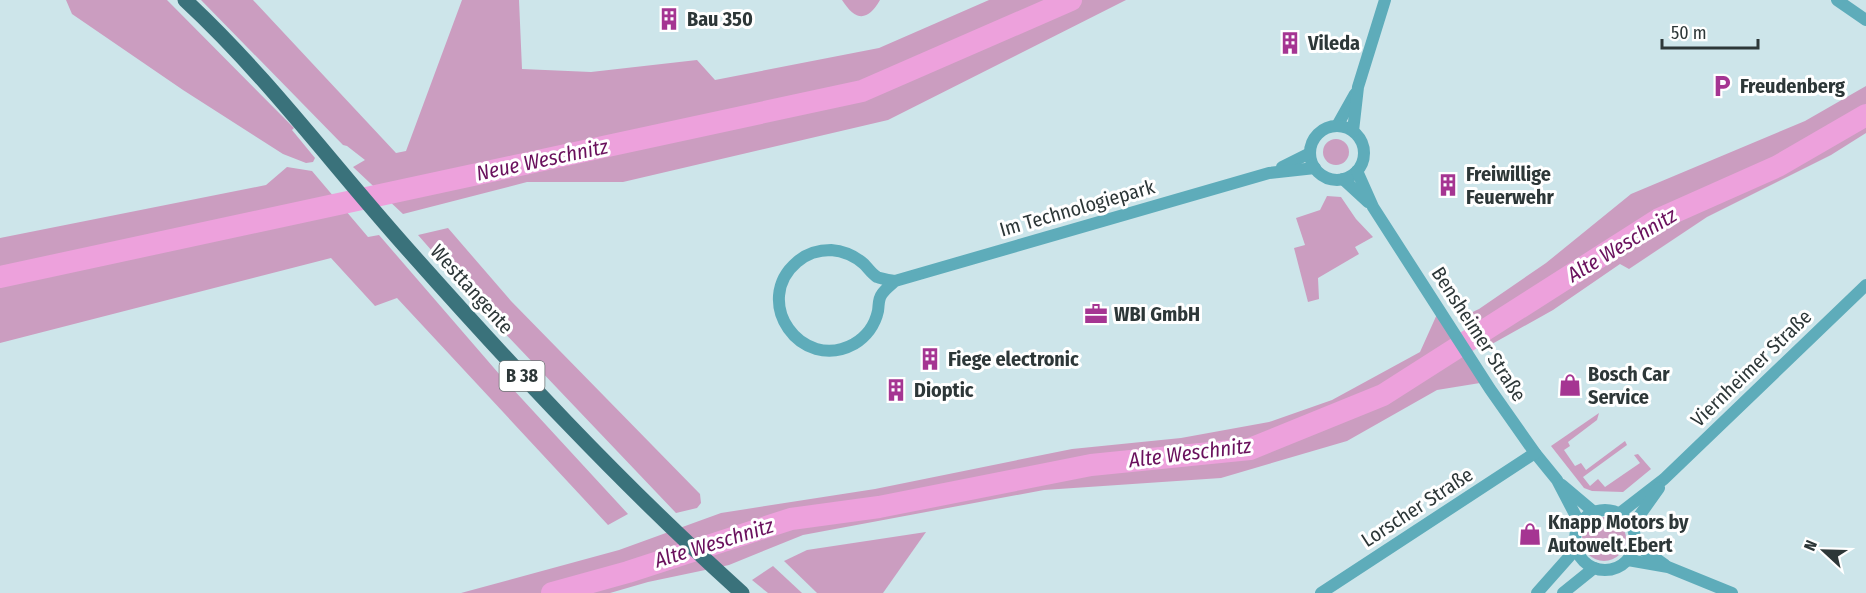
<svg xmlns="http://www.w3.org/2000/svg" width="1866" height="593" font-family="'Fira Sans Condensed',sans-serif">
	<style>
		.grass { fill: #cb9dc0 }
		.lines { fill: none; stroke-linecap: round; stroke-linejoin: round }
		.river { stroke: #eda1dc; stroke-width: 22 }
		.street { stroke: #5eacba; stroke-width: 12 }
		.primary { stroke: #3a727b; stroke-width: 15 }
		.labels { text-anchor: middle; stroke-width: 6; stroke-linejoin: round; paint-order: stroke }
		.shield { fill: #fff; stroke: #6c7374; stroke-width: 1.5 }
		.shield-label { font-size: 18px; font-weight: bold; fill: #2d3738 }
		.poi-label { font-size: 20px; font-weight: bold; fill: #2d3738; stroke: #fff; text-anchor: start }
		.street-label { font-size: 20px; fill: #2d3738; stroke: #fff }
		.water-label { font-size: 21px; font-style: italic; fill: #6a115d; stroke: #fff }
	</style>
	<rect width="100%" height="100%" fill="#cde5ea"/>
	<!-- grass -->
	<g class="grass">
		<path d="M 66,0 L 167,0 L 294,128 L 292,130 L 315,158 L 313,162 L 306,163 L 283,154 L 183,90 L 72,14 Z"/>
		<path d="M 201,0 L 253,0 L 396,153 L 406,151 L 462,0 L 519,0 L 522,69 L 591,72 L 697,60 L 715,80 L 879,48 L 989,0 L 1126,0 L 888,120 L 623,182 L 527,182 L 403,214 L 353,167 L 365,160 L 347,146 L 343,145 Z"/>
		<path d="M 842,0 L 880,0 C 868,21 856,22 842,0 Z"/>
		<path d="M 1866,86 L 1866,133 L 1831,155 L 1707,217 L 1629,269 L 1620,264 L 1553,310 L 1483,349 L 1462,317 L 1479,309 L 1546,263 L 1631,194 L 1805,121 Z"/>
		<circle cx="1336" cy="152" r="13"/>
		<path d="M 287,167 L 312,171 L 368,237 L 379,235 L 500,375 L 628,514 L 608,525 L 397,298 L 375,306 L 331,258 L 0,343 L 0,238 L 266,185 Z"/>
		<path d="M 1327,196 L 1341,197 L 1356,219 L 1373,237 L 1355,247 L 1359,254 L 1318,278 L 1319,299 L 1308,302 L 1294,248 L 1305,245 L 1296,218 L 1320,210 Z"/>
		<path d="M 448,228 L 511,301 L 700,494 L 701,503 L 697,508 L 676,513 L 497,325 L 418,235 Z"/>
		<path d="M 1438,312 L 1480,383 L 1437,390 L 1347,441 L 1221,478 L 1044,490 L 803,535 L 729,565 L 648,582 L 610,593 L 461,593 L 619,550 L 721,513 L 875,489 L 1072,449 L 1181,438 L 1269,422 L 1332,400 L 1420,352 Z"/>
		<path d="M 1599,413 L 1597,420 L 1568,442 L 1570,446 L 1564,450 L 1575,466 L 1581,463 L 1586,470 L 1625,441 L 1627,445 L 1583,477 L 1590,486 L 1598,479 L 1605,487 L 1640,463 L 1634,455 L 1638,454 L 1651,469 L 1623,492 L 1592,491 L 1584,488 L 1551,446 Z"/>
		<circle cx="1604" cy="539" r="22"/>
		<path d="M 926,532 L 883,593 L 817,593 L 784,561 L 807,550 Z"/>
		<path d="M 773,566 L 802,593 L 768,593 L 752,580 Z"/>
	</g>
	<g class="lines">
		<!-- river -->
		<g class="river">
			<path d="M 0,277 L 862,91 L 1071,0"/>
			<path d="M 552,593 L 628,572 L 791,519 L 879,507 L 1091,465 L 1250,449 L 1383,395 L 1659,219 L 1778,166 L 1866,115"/>
		</g>
		<!-- street -->
		<g class="street">
			<path d="M 1837,0 L 1866,20"/>
			<path d="M 1337,126 L 1355,94"/>
			<circle cx="1337" cy="153" r="27"/>
			<path d="M 1353,131 L 1358,87 L 1385,0"/>
			<path d="M 1282,167 L 1310,153"/>
			<path d="M 1357,171 L 1373,207 L 1490,389 L 1535,453 L 1557,480 L 1580,524"/>
			<path d="M 1343,179 L 1368,202"/>
			<path d="M 895,281 C 889,280 882,279 877,277 C 872,274 868,268 864,264 C 855,256 843,251 831,250 C 818,250 806,254 797,262 C 751,301 801,373 854,344 C 866,337 875,325 878,311 C 879,305 878,299 882,294 C 885,289 891,285 895,281 L 1269,173 L 1315,168"/>
			<path d="M 1562,485 L 1594,512"/>
			<circle cx="1605" cy="540" r="30"/>
			<path d="M 1620,513 L 1664,479 L 1866,285"/>
			<path d="M 1632,526 L 1659,488"/>
			<path d="M 1635,544 L 1665,565"/>
			<path d="M 1628,560 L 1668,567 L 1732,593"/>
			<path d="M 1321,593 L 1535,453"/>
			<path d="M 1537,593 L 1576,549"/>
			<path d="M 1563,593 L 1594,568"/>
		</g>
		<!-- primary -->
		<path class="primary" d="M 185,0 C 265,74 331,163 403,244 C 511,366 621,484 742,593"/>
	</g>
	<!-- icons -->
	<defs>
		<g id="building-bare" transform="scale(1.8)"><path d="M-4-6H4V6H1V3H-1V6H-4ZM-2.5-4.3h1.7v1.8h-1.7ZM.8-4.3h1.7v1.8H.8ZM-2.5-1h1.7V.8h-1.7ZM.8-1h1.7V.8H.8Z" fill="#a53592" stroke="#fff" stroke-width="2.5" paint-order="stroke"/></g>
		<g id="parking-bare" transform="scale(1.8)"><path d="M-3.5-5.5H1a3.5 3.5 0 0 1 0 7H-1V5.5H-3.5ZM-1-3.4V-.6H.8a1.4 1.4 0 0 0 0-2.8Z" fill="#a53592" stroke="#fff" stroke-width="2.5" paint-order="stroke"/></g>
		<g id="office-bare" transform="scale(1.8)"><path d="M-6-3h4V-5.5h4V-3h4V5H-6ZM-1-4.5V-3h2v-1.5ZM-6 0V1H6V0Z" fill="#a53592" stroke="#fff" stroke-width="2.5" paint-order="stroke"/></g>
		<g id="shop-bare" transform="scale(1.8)"><path d="M-5-2.5h2.3a2.7 3.5 0 0 1 5.4 0H5L5.5 6h-11ZM-1.5-2.5h3a1.5 2.3 0 0 0-3 0Z" fill="#a53592" stroke="#fff" stroke-width="2.5" paint-order="stroke"/></g>
	</defs>
	<g fill-rule="evenodd">
		<use href="#building-bare" x="669" y="19"/>
		<use href="#building-bare" x="1290" y="43"/>
		<use href="#parking-bare" x="1722" y="86"/>
		<use href="#building-bare" x="1448" y="185"/>
		<use href="#office-bare" x="1096" y="314"/>
		<use href="#building-bare" x="930" y="359"/>
		<use href="#shop-bare" x="1570" y="385"/>
		<use href="#building-bare" x="896" y="390"/>
		<use href="#shop-bare" x="1530" y="534"/>
	</g>
	<g class="labels">
		<!-- shield labels -->
		<rect class="shield" x="499.5" y="361" width="45" height="30" rx="4.5"/>
		<g class="shield-label">
			<text x="522" y="382">B 38</text>
		</g>
		<!-- poi labels -->
		<g class="poi-label">
			<text x="687" y="26">Bau 350</text>
			<text x="1308" y="50">Vileda</text>
			<text x="1740" y="93">Freudenberg</text>
			<text x="1466" y="181">Freiwillige<tspan x="1466" dy="23">Feuerwehr</tspan></text>
			<text x="1114" y="321">WBI GmbH</text>
			<text x="948" y="366">Fiege electronic</text>
			<text x="1588" y="381">Bosch Car<tspan x="1588" dy="23">Service</tspan></text>
			<text x="914" y="397">Dioptic</text>
			<text x="1548" y="529">Knapp Motors by<tspan x="1548" dy="23">Autowelt.Ebert</tspan></text>
		</g>
		<!-- street labels -->
		<g class="street-label">
			<text transform="translate(1077 208) rotate(-16)" y="7">Im Technologiepark</text>
			<text transform="translate(472 289) rotate(48)" y="7">Westtangente</text>
			<text transform="translate(1479 334) rotate(57)" y="7">Bensheimer Straße</text>
			<text transform="translate(1751 368) rotate(-44)" y="7">Viernheimer Straße</text>
			<text transform="translate(1417 507) rotate(-33)" y="7">Lorscher Straße</text>
		</g>
		<!-- water labels -->
		<g class="water-label">
			<text transform="translate(542 160) rotate(-12)" y="7">Neue Weschnitz</text>
			<text transform="translate(1622 245) rotate(-31)" y="7">Alte Weschnitz</text>
			<text transform="translate(1190 453) rotate(-7)" y="7">Alte Weschnitz</text>
			<text transform="translate(714 543) rotate(-17)" y="7">Alte Weschnitz</text>
		</g>
	</g>
	<!-- north arrow -->
	<g transform="translate(1824 551) rotate(292)" stroke="#ffffff" stroke-width="4.5" paint-order="stroke">
	<path d="M0-4.5L10 22L0 15L-10 22Z" fill="#2d3738"/>
	<text y="-9" font-size="16" font-weight="bold" text-anchor="middle" fill="#2d3738">N</text>
	</g>
	<!-- scale -->
	<path d="M1662 39v9h96v-9" fill="none" stroke="#2d3738" stroke-width="3"/>
	<text x="1671" y="39" font-size="18" fill="#2d3738" stroke="#ffffff" stroke-width="4.5" paint-order="stroke">50 m</text>
</svg>
